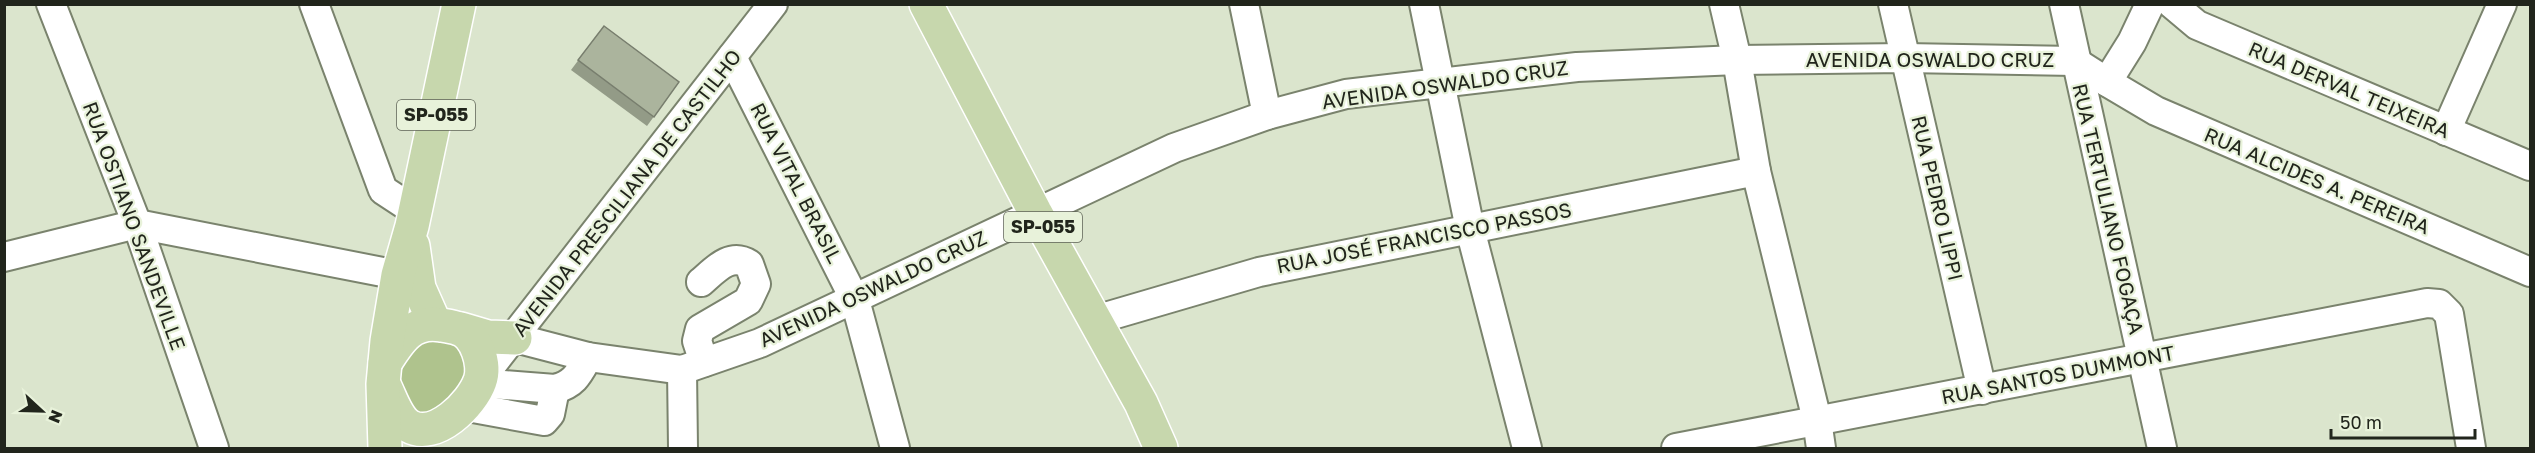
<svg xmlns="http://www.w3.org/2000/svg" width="2535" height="453" font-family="'Golos Text',sans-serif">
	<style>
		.green { fill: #afc38d }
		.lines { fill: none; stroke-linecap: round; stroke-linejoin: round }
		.minor-casing { stroke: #7a836d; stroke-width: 32 }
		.major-casing { stroke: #fff; stroke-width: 36 }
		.minor { stroke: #fff; stroke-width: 28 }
		.major { stroke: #c7d7ad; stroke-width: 33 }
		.wall { fill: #939b87 }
		.building { fill: #abb49d; stroke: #787e6e; stroke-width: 1.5 }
		.labels { text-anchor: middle; stroke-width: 4.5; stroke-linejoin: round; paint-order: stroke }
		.shield { fill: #e8f2da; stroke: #5d6255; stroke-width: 1.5 }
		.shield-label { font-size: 18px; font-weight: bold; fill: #21251c }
		.street-label { font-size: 20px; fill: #21251c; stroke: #e8f2da }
	</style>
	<rect width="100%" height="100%" fill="#dbe5cd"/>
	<!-- green -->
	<path class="green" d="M 425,334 L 466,348 L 471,379 L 426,424 L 398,393 L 400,352 Z"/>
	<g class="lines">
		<!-- minor casing -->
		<g class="minor-casing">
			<g id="minor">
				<path d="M 51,4 L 137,224 L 214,448"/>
				<path d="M 314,4 L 383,190 L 415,211"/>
				<path d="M 1244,4 L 1267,115"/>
				<path d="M 1424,4 L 1470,229 L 1527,448"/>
				<path d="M 1724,4 L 1737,60 L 1756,171 L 1817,420 L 1821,448"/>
				<path d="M 1893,4 L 1982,390"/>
				<path d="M 2064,4 L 2162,448"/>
				<path d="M 2172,4 L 2197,25 L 2530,166"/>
				<path d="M 732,57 L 855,300 L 895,448"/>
				<path d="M 2107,82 L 2156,111 L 2530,272"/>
				<path d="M 2446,131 L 2502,4"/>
				<path d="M 4,257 L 137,224 L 398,275"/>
				<path d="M 701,282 C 715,270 730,252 749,264 L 756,284 L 748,301 L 700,329 L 697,341 L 704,362"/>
				<path d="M 1095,320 L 1259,272 L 1756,171"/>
				<path d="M 515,338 L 588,357 L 682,370 L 760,343 L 1174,148 L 1267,115 L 1346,94 L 1577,67 L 1737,60 L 1905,58 L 2074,61 L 2107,82 L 2132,42 L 2150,4"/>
				<path d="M 682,370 L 683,448"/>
				<path d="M 480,380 L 773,4"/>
				<path d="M 479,383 L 555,389 C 575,384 579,373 588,357"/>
				<path d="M 462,406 L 544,421 L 550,414 L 555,389"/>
				<path d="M 1676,448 L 2427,303 L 2439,304 L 2449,314 L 2471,448"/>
			</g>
		</g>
		<!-- major casing -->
		<g class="major-casing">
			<g id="major">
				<path d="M 926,4 L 1035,212 L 1141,403 L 1161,448"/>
				<path d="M 413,246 L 419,288 L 435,324"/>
				<path d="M 461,329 L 488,337 L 515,338"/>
				<path d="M 385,387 C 391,399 397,419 409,426 C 435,441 472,404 480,381 C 486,365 476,334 459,329 C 454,327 447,326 441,325 C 411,320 399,341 385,363"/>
				<path d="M 385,448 L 383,384 L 387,341 L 398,275 L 412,226 L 459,4"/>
			</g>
		</g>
		<!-- minor -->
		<use href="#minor" class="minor"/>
		<!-- major -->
		<use href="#major" class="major"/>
	</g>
	<!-- wall -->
	<path class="wall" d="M 604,26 L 679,82 L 647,126 L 571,70 Z"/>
	<!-- building -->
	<path class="building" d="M 604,26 L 679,82 L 654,117 L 578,60 Z"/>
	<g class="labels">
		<!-- shield labels -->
		<g class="shield">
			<rect x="397" y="100" width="78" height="30" rx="4.5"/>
			<rect x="1004" y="212" width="78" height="30" rx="4.5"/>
		</g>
		<g class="shield-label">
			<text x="436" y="121">SP-055</text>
			<text x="1043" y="233">SP-055</text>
		</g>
		<!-- street labels -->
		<g class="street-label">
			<text x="1930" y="67">AVENIDA OSWALDO CRUZ</text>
			<text transform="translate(1445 85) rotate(-8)" y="7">AVENIDA OSWALDO CRUZ</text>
			<text transform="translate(2349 90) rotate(23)" y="7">RUA DERVAL TEIXEIRA</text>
			<text transform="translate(2317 181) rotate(23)" y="7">RUA ALCIDES A. PEREIRA</text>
			<text transform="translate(796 183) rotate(63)" y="7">RUA VITAL BRASIL</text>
			<text transform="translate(627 193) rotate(-52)" y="7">AVENIDA PRESCILIANA DE CASTILHO</text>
			<text transform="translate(1937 198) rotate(77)" y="7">RUA PEDRO LIPPI</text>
			<text transform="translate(2108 209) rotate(77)" y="7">RUA TERTULIANO FOGAÇA</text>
			<text transform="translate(134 226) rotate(70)" y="7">RUA OSTIANO SANDEVILLE</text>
			<text transform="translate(1424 238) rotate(-11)" y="7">RUA JOSÉ FRANCISCO PASSOS</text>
			<text transform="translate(873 289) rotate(-25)" y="7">AVENIDA OSWALDO CRUZ</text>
			<text transform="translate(2058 375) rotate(-11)" y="7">RUA SANTOS DUMMONT</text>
		</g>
	</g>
	<!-- border -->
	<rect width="2535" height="453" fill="none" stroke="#21251c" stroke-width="12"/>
	<!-- north arrow -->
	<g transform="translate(42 411) rotate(112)" stroke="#e8f2da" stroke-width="4.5" paint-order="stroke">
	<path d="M0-4.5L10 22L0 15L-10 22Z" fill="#21251c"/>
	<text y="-9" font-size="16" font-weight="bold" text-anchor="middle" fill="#21251c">N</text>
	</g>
	<!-- scale -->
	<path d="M2331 429v9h144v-9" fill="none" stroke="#21251c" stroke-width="3"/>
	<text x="2340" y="429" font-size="18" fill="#21251c" stroke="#e8f2da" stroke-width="4.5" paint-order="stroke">50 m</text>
</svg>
